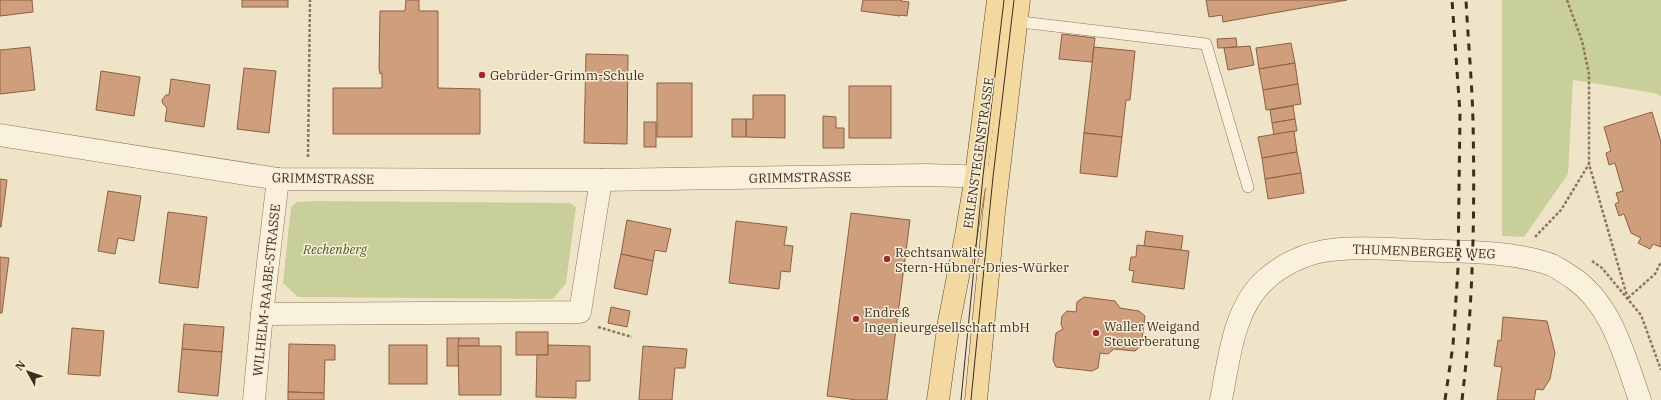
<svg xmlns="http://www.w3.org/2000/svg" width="1661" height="400" font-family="'IBM Plex Serif',serif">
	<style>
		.green { fill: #c9cf9b }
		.building { fill: #cf9f7d; stroke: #8d5f41 }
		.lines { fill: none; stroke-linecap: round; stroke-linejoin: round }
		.lane-casing { stroke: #8d765c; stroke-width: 12 }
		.street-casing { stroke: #8d765c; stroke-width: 23 }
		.primary-casing { stroke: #5b4430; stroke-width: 23 }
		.path { stroke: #8d765c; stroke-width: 2.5; stroke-dasharray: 3 2; stroke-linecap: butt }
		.lane { stroke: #faf1dc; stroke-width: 11 }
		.street { stroke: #faf1dc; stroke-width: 22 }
		.primary { stroke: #f3d9a0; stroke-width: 22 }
		.tram { stroke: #3d2e20; stroke-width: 1 }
		.rail { stroke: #3d2e20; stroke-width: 3; stroke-dasharray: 7 7; stroke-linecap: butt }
		.poi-dot { fill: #9e2a2b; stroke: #f7eed8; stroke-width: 1.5 }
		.labels { text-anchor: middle; stroke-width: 3; stroke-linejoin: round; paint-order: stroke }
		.poi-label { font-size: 13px; fill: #3d2e20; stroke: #f7eed8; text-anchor: start }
		.street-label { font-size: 13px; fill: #3d2e20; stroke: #f7eed8 }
		.park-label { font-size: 13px; font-style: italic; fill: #4d5a26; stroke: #f7eed8 }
	</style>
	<rect width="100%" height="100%" fill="#f0e4c8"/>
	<!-- green -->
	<g class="green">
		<path d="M 1502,0 L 1661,0 L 1661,96 L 1654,93 L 1573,80 L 1568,174 L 1524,237 L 1502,236 Z"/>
		<path d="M 316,201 L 570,203 L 576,207 L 566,283 L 553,299 L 298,297 L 283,283 L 291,207 L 297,202 Z"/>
	</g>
	<!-- building -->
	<g class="building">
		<path d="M 0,0 L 32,0 L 33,12 L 0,16 Z"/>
		<rect x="242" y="0" width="46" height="7"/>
		<path d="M 406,0 L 419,0 L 419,11 L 438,11 L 438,88 L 480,89 L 480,134 L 333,134 L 333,88 L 382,88 L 382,73 L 380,74 L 379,69 L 380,11 L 405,11 Z"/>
		<path d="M 863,0 L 902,0 L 901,1 L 909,2 L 907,16 L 900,15 L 900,16 L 861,11 Z"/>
		<path d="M 1206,0 L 1347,0 L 1223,22 L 1222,15 L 1209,17 Z"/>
		<path d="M 1062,34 L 1095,38 L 1092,62 L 1059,59 Z"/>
		<path d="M 1236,38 L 1237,47 L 1218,48 L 1217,39 Z"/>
		<path d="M 1291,43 L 1295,63 L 1259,69 L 1256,48 Z"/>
		<path d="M 1250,46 L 1254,65 L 1228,70 L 1224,48 Z"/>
		<path d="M 30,47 L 35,90 L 0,94 L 0,50 Z"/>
		<path d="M 1094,47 L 1135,51 L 1130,100 L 1126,100 L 1122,137 L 1084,133 Z"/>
		<path d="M 586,54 L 628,55 L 627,144 L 584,143 Z"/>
		<path d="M 1295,63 L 1298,84 L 1263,90 L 1259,69 Z"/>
		<path d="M 244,68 L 276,71 L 269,133 L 237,129 Z"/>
		<path d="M 101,71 L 140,77 L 134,116 L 96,110 Z"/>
		<path d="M 171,79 L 210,85 L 204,127 L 165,121 L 167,108 L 163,104 L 162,100 L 166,95 L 169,95 Z"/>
		<rect x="657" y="83" width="35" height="54"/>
		<path d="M 1298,84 L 1301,104 L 1266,110 L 1263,90 Z"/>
		<rect x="849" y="86" width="42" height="52"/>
		<path d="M 753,95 L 785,95 L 785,138 L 746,137 L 746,119 L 753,119 Z"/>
		<path d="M 1293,106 L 1295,119 L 1272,123 L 1270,110 Z"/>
		<path d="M 1652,112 L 1661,142 L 1661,247 L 1653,244 L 1650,249 L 1638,243 L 1641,238 L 1631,233 L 1624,214 L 1619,216 L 1615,204 L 1619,202 L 1616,193 L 1623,191 L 1615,163 L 1609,165 L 1606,153 L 1611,151 L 1604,127 Z"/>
		<path d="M 823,116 L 836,117 L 836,128 L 844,128 L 844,148 L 823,148 Z"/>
		<rect x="732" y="119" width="14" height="18"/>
		<path d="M 1295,119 L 1297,131 L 1274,135 L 1272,123 Z"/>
		<rect x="644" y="122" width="12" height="25"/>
		<path d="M 1294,131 L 1297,152 L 1262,158 L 1258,137 Z"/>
		<path d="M 1084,133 L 1122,137 L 1117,177 L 1080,173 Z"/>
		<path d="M 1297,152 L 1301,173 L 1265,179 L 1262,158 Z"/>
		<path d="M 1301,173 L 1304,193 L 1268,199 L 1265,179 Z"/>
		<path d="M 0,179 L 7,180 L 1,227 L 0,227 Z"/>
		<path d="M 108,191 L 141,196 L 134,241 L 118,238 L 115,254 L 98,251 Z"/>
		<path d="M 168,212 L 207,217 L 198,288 L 159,283 Z"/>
		<path d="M 851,213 L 910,220 L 887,400 L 857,400 L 827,396 Z"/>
		<path d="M 627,220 L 671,229 L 666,252 L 655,250 L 653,261 L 621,254 Z"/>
		<path d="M 736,221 L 787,227 L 784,245 L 793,246 L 790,272 L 781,271 L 779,289 L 729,283 Z"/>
		<path d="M 1146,231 L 1183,236 L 1181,250 L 1144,246 Z"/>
		<path d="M 1137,245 L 1189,251 L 1184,289 L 1132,282 L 1134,271 L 1129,270 L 1131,257 L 1136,257 Z"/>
		<path d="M 621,254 L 653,261 L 647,295 L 614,288 Z"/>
		<path d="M 0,257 L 9,258 L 2,313 L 0,313 Z"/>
		<path d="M 1084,297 L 1115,301 L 1120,308 L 1139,311 L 1145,316 L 1141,346 L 1135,351 L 1114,349 L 1108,354 L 1100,353 L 1098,368 L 1092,371 L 1056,367 L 1053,360 L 1056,333 L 1063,329 L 1061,324 L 1062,316 L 1067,311 L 1076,312 L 1077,302 Z"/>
		<path d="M 611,307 L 630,311 L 627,327 L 608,323 Z"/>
		<path d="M 1503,317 L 1547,321 L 1555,353 L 1550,379 L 1543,390 L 1536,389 L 1534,400 L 1497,400 L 1502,367 L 1494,366 L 1498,340 L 1501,341 Z"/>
		<path d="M 184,324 L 224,327 L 222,352 L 182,349 Z"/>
		<path d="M 72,328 L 104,331 L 100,376 L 68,374 Z"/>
		<rect x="516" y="332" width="32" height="23"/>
		<rect x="447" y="338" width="12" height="28"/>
		<path d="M 459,338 L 479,338 L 479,346 L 458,346 Z"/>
		<path d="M 289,344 L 335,345 L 335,360 L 325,360 L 324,393 L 288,392 Z"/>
		<rect x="389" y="345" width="38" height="39"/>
		<path d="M 548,345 L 590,346 L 590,381 L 576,381 L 576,398 L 536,397 L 537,355 L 548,355 Z"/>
		<path d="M 458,346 L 501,346 L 501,395 L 459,395 Z"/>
		<path d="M 643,346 L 687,349 L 685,368 L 675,368 L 672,400 L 639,400 Z"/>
		<path d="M 182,349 L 222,352 L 218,396 L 178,392 Z"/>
		<path d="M 288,392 L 324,393 L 324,400 L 288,400 Z"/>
	</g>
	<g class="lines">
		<!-- lane casing -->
		<g class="lane-casing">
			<path id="lane" d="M 1013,21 L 1206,44 L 1248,187"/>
		</g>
		<!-- street casing -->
		<g class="street-casing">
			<g id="street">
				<path d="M 0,135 L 278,179 L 601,180 L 925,175 L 995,177"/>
				<path d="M 262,314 L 580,312 L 601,180"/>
				<path d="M 254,400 L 262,314 L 278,179"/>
				<path d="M 1221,400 C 1229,360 1233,309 1265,280 C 1282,265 1302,255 1324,251 C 1353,246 1385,249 1414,250 C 1459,252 1504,250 1546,263 C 1555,265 1565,273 1573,278 C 1613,306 1624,356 1640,400"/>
			</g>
		</g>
		<!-- primary casing -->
		<g class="primary-casing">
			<g id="primary">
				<path d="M 938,400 L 949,322 L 966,236 L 976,176 L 998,0"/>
				<path d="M 976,400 L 994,212 L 1019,0"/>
			</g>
		</g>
		<!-- path -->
		<g class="path">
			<path d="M 1567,0 L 1582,41 L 1589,74 L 1589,164 L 1627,296"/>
			<path d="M 308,157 L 310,0"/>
			<path d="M 1535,237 L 1561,210 L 1589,164"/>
			<path d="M 1592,261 L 1602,268 L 1641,315 L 1661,370"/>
			<path d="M 1628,298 L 1655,274 L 1661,262"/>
			<path d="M 598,327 L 632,337"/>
		</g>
		<!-- lane -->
		<use href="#lane" class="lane"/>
		<!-- street -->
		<use href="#street" class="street"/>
		<!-- primary -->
		<use href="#primary" class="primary"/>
		<!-- tram -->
		<g class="tram">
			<path d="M 961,400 L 983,176 L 1004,0"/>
			<path d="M 971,400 L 993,177 L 1014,0"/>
		</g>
		<!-- rail -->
		<g class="rail">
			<path d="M 1445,400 L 1453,345 L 1458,268 L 1460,113 L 1452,0"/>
			<path d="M 1462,400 C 1473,308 1475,214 1473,121 C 1472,81 1468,40 1466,0"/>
		</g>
	</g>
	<!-- markers -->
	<g class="poi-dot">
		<circle cx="482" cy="75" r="4"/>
		<circle cx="887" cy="259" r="4"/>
		<circle cx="856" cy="319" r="4"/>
		<circle cx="1096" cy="333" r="4"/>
	</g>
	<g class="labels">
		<!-- poi labels -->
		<g class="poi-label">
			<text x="490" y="80">Gebrüder-Grimm-Schule</text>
			<text x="895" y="257">Rechtsanwälte<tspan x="895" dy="15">Stern-Hübner-Dries-Würker</tspan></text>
			<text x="864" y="317">Endreß<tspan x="864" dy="15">Ingenieurgesellschaft mbH</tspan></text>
			<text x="1104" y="331">Waller Weigand<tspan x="1104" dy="15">Steuerberatung</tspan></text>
		</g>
		<!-- street labels -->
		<g class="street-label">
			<text transform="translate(978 153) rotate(-82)" y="5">ERLENSTEGENSTRASSE</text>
			<text transform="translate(800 177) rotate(-1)" y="5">GRIMMSTRASSE</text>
			<text transform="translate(323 178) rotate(1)" y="5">GRIMMSTRASSE</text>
			<text transform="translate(1424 251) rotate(2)" y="5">THUMENBERGER WEG</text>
			<text transform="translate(266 290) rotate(-84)" y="5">WILHELM-RAABE-STRASSE</text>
		</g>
		<!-- park labels -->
		<g class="park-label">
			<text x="335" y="254">Rechenberg</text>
		</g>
	</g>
	<!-- north arrow -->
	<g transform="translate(28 372) rotate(310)" stroke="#f7eed8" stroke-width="3" paint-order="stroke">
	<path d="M0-3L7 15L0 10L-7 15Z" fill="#3d2e20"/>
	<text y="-6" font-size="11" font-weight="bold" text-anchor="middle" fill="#3d2e20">N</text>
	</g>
</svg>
